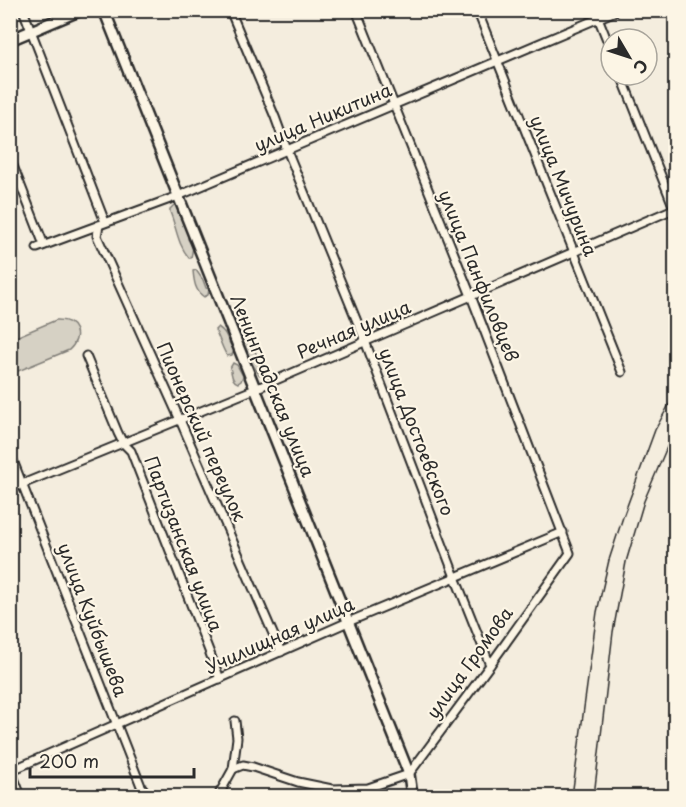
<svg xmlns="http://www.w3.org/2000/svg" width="686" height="807" font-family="'Playpen Sans',sans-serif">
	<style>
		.green { fill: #d6d1c4; stroke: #807e78; stroke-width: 1.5 }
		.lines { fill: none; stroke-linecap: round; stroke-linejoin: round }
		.street-casing { stroke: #2b2b2b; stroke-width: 11 }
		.secondary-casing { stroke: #2b2b2b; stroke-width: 14 }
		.street { stroke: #fcf5e5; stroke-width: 7 }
		.secondary { stroke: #fcf5e5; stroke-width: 9 }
		.rail { stroke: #2b2b2b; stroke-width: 1.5 }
		.labels { text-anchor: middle; stroke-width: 4.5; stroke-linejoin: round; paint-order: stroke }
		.street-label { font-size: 18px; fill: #2b2b2b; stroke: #fcf5e5 }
	</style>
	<rect width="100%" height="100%" fill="#f4edde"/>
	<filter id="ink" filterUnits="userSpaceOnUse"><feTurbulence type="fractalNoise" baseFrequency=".0167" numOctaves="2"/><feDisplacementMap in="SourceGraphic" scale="12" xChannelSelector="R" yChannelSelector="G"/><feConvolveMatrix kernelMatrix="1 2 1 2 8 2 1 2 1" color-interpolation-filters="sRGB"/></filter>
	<g filter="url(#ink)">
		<!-- green -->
		<g class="green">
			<path d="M 174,205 L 178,206 L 188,231 L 188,239 L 193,247 L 191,258 L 189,258 C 177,243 177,229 170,212 L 170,209 Z"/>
			<path d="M 196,270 L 203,280 L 206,288 L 209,289 L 208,295 L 204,297 C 195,291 194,281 193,271 Z"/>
			<path d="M 239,317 C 244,325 261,361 260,369 C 260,370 259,372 259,374 C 249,362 239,333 238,319 Z"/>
			<path d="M 56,320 C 77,319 83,337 69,350 L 11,374 L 11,339 Z"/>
			<path d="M 218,327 C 229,334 226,341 234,350 L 232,355 L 227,356 C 222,348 220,339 215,330 Z"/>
			<path d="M 233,363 L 237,365 L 243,376 L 241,381 L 238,383 C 231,381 232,373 230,368 Z"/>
		</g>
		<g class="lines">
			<!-- street casing -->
			<g class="street-casing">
				<g id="street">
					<path d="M 23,10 L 105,222"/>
					<path d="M 230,10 L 275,117 L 287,150 L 365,341 L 455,577 L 490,665"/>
					<path d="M 477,10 L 622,372"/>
					<path d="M 595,10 L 611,50"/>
					<path d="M 621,75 L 674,208"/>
					<path d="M 10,158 L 44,245"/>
					<path d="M 99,225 L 97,236 L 180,420 L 281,652"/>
					<path d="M 37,248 L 178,196 L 618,10"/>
					<path d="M 86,356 L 118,433 L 123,443 L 131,451 L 220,679"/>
					<path d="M 10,453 L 141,786 L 149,796"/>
					<path d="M 10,489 L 255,389 L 676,208"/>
					<path d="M 10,768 L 21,796"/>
					<path d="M 233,769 L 243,765 L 253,767 L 298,782 L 332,789 L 368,788 L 409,774 L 490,665 L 570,553 L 471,296 L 356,10"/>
					<path d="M 10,771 L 348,622 L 563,532"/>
					<path d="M 218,796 L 233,769 L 237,738 L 235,721"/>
				</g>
			</g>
			<!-- secondary casing -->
			<g class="secondary-casing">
				<g id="secondary">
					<path d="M 104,10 L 409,774 L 412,796"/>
					<path d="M 10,40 L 81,10"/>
				</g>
			</g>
			<!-- street -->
			<use href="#street" class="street"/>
			<!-- secondary -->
			<use href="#secondary" class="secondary"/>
			<!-- rail -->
			<g class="rail">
				<path d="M 572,796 L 597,612 L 609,560 L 623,517 L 655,430 L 676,392"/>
				<path d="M 594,796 L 613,632 L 626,562 L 644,501 L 676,426"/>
			</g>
		</g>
	</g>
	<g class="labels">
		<!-- street labels -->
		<g class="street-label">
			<text transform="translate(323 118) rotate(-23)" y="6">улица Никитина</text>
			<text transform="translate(563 186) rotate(68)" y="6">улица Мичурина</text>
			<text transform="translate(478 276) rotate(68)" y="6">улица Панфиловцев</text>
			<text transform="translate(354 330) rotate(-23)" y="6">Речная улица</text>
			<text transform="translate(272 386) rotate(68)" y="6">Ленинградская улица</text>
			<text transform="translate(201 432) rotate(66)" y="6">Пионерский переулок</text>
			<text transform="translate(416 432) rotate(69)" y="6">улица Достоевского</text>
			<text transform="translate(183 544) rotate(69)" y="6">Партизанская улица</text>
			<text transform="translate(92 620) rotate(69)" y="6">улица Куйбышева</text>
			<text transform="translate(280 636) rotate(-24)" y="6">Училищная улица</text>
			<text transform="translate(470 663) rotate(-54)" y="6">улица Громова</text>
		</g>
	</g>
	<!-- margin -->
	<rect width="686" height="807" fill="none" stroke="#fcf5e5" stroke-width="36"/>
	<rect x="18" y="18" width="650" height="771" fill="none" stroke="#2b2b2b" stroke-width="2" filter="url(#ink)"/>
	<!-- north arrow -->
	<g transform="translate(629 57) rotate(129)"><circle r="28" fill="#fcf5e5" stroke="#a8a49b" stroke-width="1.5"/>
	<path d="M0-4.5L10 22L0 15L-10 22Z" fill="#2b2b2b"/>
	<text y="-9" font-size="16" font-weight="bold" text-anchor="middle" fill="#2b2b2b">С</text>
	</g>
	<!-- scale -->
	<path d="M30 768v9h164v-9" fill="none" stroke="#2b2b2b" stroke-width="3"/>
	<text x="39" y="768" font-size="18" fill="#2b2b2b" stroke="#fcf5e5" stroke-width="4.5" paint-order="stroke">200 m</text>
</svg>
